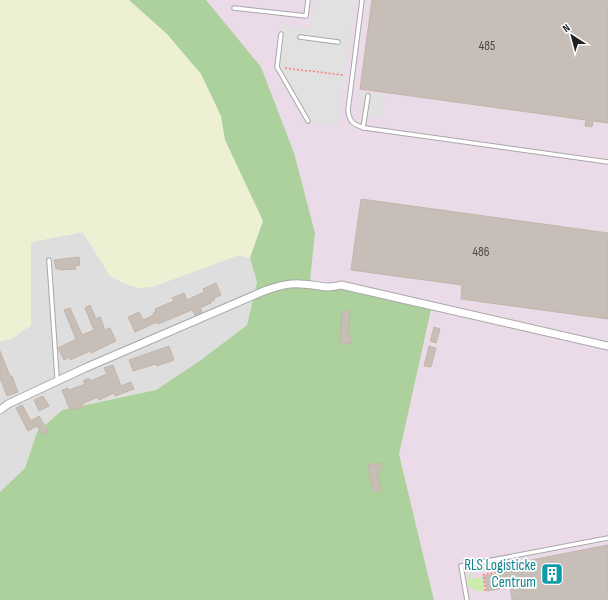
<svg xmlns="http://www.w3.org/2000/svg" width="608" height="600" font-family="'Sofia Sans Condensed',sans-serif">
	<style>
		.residential { fill: #dfdede }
		.industrial { fill: #ebdae8 }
		.farmland { fill: #eef0d3 }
		.grass { fill: #ccecad }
		.forest { fill: #acd19c }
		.parking { fill: #e1e1e1 }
		.building { fill: #c7beb7; stroke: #c4b5a9 }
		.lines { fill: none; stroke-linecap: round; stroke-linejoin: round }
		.service-casing { stroke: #a8a8a8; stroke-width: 5.5 }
		.minor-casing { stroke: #a8a8a8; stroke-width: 9 }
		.path { stroke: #fd7c6e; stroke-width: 1.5; stroke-dasharray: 2 2; stroke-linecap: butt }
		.service { stroke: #fff; stroke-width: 3.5 }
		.minor { stroke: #fff; stroke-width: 7 }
		.labels { text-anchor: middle; stroke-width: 3.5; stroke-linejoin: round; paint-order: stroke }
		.number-label { font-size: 13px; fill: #4a4846 }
		.culture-label { font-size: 15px; fill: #0d838f; stroke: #fff; text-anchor: end }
	</style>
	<rect width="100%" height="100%" fill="#f2eee8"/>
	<!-- residential -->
	<path class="residential" d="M 83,232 L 97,256 L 152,287 L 239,255 L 250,258 L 257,282 L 247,325 L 201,360 L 156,390 L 61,410 L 37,432 L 25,468 L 0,492 L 0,341 L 11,339 L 31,325 L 31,242 Z"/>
	<!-- industrial -->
	<path class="industrial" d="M 206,0 L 608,0 L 608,600 L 434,600 L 399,454 L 431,311 L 310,281 L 315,233 Z"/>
	<!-- farmland -->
	<path class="farmland" d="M 0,0 L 129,0 L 167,34 L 201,74 L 221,116 L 225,140 L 263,221 L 250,258 L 239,255 L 152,287 L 139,288 L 125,284 L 110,276 L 83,232 L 31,242 L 31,325 L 11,339 L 0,341 Z"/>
	<!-- grass -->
	<path class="grass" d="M 475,569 L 471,574 L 470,579 L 482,577 L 484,591 L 476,591 L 468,585 L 468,576 Z"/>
	<!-- forest -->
	<path class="forest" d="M 129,0 L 206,0 L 261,67 L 294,153 L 315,233 L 310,281 L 431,310 L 399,454 L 434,600 L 0,600 L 0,492 L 25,468 L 37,432 L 62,410 L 156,390 L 201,360 L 247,325 L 257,282 L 250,258 L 263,221 L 225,140 L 221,116 L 201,74 L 167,34 Z"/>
	<!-- parking -->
	<g class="parking">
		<path d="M 314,0 L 356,0 L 338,127 L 304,123 L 274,66 L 281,24 L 310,29 Z"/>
		<path d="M 360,92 L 385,95 L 382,119 L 368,117 L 369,110 L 358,108 Z"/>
		<path d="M 502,563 L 503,569 L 483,573 L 482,567 Z"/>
	</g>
	<!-- building -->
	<g class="building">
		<path d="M 372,0 L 608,0 L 608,123 L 593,121 L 592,127 L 585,126 L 586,120 L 360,89 Z"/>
		<path d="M 361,199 L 608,233 L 608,319 L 461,299 L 462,285 L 351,270 Z"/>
		<path d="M 79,257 L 80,265 L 75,266 L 76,269 L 60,270 L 59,269 L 56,269 L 54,260 Z"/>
		<path d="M 216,283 L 221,295 L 214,298 L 215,300 L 210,302 L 211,303 L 200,308 L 202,312 L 195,315 L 192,310 L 158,324 L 157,322 L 135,332 L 128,317 L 139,312 L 143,320 L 154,315 L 153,313 L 156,312 L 155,309 L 174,301 L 172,298 L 184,293 L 187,300 L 204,292 L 203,289 Z"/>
		<path d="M 90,305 L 96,319 L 100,317 L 105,330 L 110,328 L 116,341 L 91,353 L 90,351 L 70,360 L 69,357 L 64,360 L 58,348 L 76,339 L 64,310 L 70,308 L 82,335 L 94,330 L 85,308 Z"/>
		<path d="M 342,311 L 350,311 L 348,336 L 351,336 L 351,343 L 340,344 Z"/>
		<path d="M 434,327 L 440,329 L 436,343 L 430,341 Z"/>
		<path d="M 169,346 L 174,360 L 157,366 L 156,364 L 133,371 L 129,360 Z"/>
		<path d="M 429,346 L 436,348 L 431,367 L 424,366 Z"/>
		<path d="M 0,351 L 10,376 L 12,376 L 18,392 L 7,396 L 0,378 Z"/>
		<path d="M 113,365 L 121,386 L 131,382 L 134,389 L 115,396 L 114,393 L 99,400 L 98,397 L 82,404 L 83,407 L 77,409 L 76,407 L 70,410 L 62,390 L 68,388 L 69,390 L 85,384 L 83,381 L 89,378 L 90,381 L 107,374 L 104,368 Z"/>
		<path d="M 43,396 L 49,406 L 39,411 L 34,400 Z"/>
		<path d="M 22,405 L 31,421 L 39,416 L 48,431 L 42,435 L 37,426 L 28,431 L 16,408 Z"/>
		<path d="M 381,463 L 382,470 L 377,471 L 381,491 L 373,492 L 368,465 Z"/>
		<path d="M 608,545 L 608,600 L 512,600 L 510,587 L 487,591 L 484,576 L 507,572 L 506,565 Z"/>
	</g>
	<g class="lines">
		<!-- service casing -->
		<g class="service-casing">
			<g id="service">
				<path d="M 362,0 L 348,110 C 349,122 354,125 365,128 L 608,162"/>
				<path d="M 234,8 L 306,16 L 308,0"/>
				<path d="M 281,34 L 277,67 L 308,121"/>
				<path d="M 300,37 L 338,42"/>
				<path d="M 363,128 L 368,96"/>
				<path d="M 49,260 L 57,377 L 58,380"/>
				<path d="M 467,600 L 461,566 L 608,538"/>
			</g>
		</g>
		<!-- minor casing -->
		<g class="minor-casing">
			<path id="minor" d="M 0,410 L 8,404 L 85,368 L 264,291 C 276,287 287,283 301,284 C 316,284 325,290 341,285 L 608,346"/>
		</g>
		<!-- path -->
		<g class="path">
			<path d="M 285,68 L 343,75"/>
			<path d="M 485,591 L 483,575 L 505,570 L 504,564"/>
		</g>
		<!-- service -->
		<use href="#service" class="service"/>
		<!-- minor -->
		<use href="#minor" class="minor"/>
	</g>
	<!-- icons -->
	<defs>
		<g id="building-square" transform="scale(1.15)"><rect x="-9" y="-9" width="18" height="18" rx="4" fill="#0f9aa8" stroke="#fff"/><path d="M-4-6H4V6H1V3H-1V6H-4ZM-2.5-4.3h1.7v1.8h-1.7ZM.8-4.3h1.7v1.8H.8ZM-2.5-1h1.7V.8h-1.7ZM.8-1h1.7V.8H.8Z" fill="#fff"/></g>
	</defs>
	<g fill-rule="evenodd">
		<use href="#building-square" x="552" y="574"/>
	</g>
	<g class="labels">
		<!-- number labels -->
		<g class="number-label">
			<text x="487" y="50">485</text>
			<text x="481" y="256">486</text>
		</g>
		<!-- culture labels -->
		<g class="culture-label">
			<text x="536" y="570">RLS Logisticke<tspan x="536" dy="17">Centrum</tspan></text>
		</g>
	</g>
	<!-- north arrow -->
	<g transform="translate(572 36) rotate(324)" stroke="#ffffff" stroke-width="3" paint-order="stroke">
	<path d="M0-3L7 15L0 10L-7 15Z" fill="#212121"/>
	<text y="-6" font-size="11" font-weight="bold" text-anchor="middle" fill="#212121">N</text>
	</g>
</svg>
